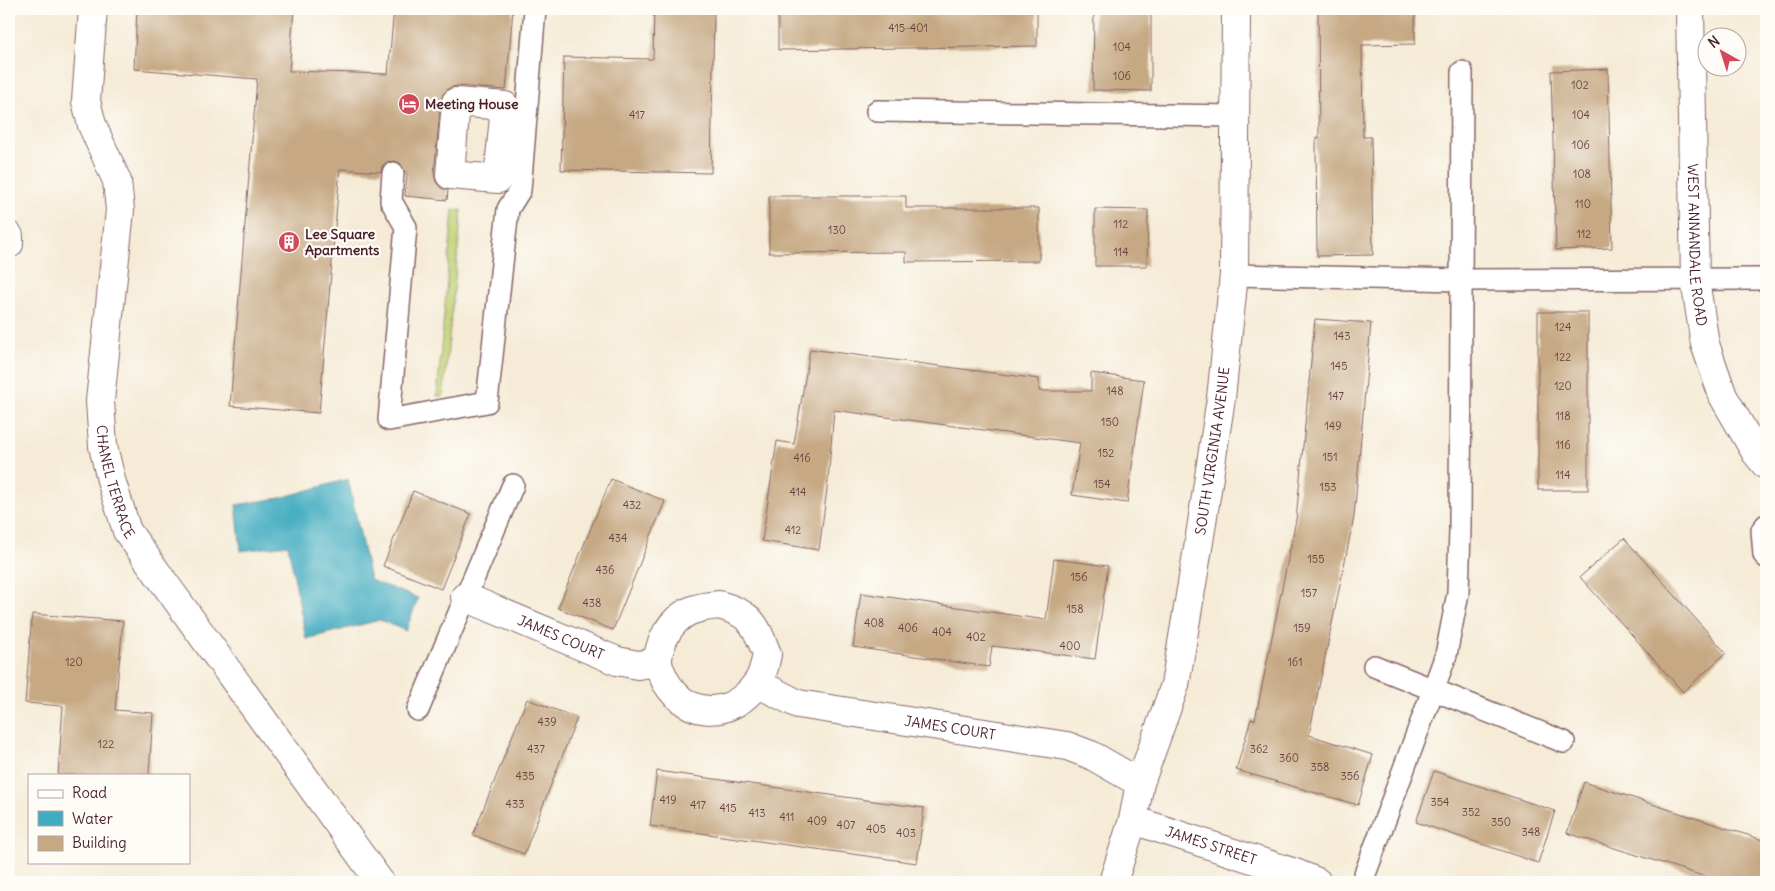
<svg xmlns="http://www.w3.org/2000/svg" width="1775" height="891" font-family="Delius,sans-serif">
	<style>
		.green { fill: #bfd275; stroke: #847850 }
		.water { fill: #41abc0; stroke: #466576 }
		.building { fill: #c6a883 }
		.lines { fill: none; stroke-linecap: round; stroke-linejoin: round }
		.service-casing { stroke: #866667; stroke-width: 24 }
		.pedestrian-casing { stroke: #866667; stroke-width: 30 }
		.minor-casing { stroke: #866667; stroke-width: 30 }
		.tertiary-casing { stroke: #866667; stroke-width: 30 }
		.service { stroke: #fff; stroke-width: 21 }
		.pedestrian { stroke: #fff; stroke-width: 28 }
		.minor { stroke: #fff; stroke-width: 28 }
		.tertiary { stroke: #fff; stroke-width: 28 }
		.labels { text-anchor: middle; stroke-width: 4.5; stroke-linejoin: round; paint-order: stroke }
		.number-label { font-size: 11px; fill: #694141 }
		.poi-label { font-size: 14px; font-weight: bold; fill: #4a1f2b; stroke: #fdfcf7; text-anchor: start }
		.street-label { font-size: 14px; fill: #4a1f2b; stroke: #fdfcf7 }
	</style>
	<rect width="100%" height="100%" fill="#fdfcf7"/>
	<filter id="ink" filterUnits="userSpaceOnUse"><feTurbulence type="fractalNoise" baseFrequency=".02" numOctaves="2"/><feDisplacementMap in="SourceGraphic" scale="10" xChannelSelector="R" yChannelSelector="G"/><feConvolveMatrix kernelMatrix="1 2 1 2 8 2 1 2 1" color-interpolation-filters="sRGB"/></filter>
	<filter id="wash" filterUnits="userSpaceOnUse"><feTurbulence type="fractalNoise" baseFrequency=".0096" numOctaves="4" result="noise"/><feDisplacementMap in="SourceGraphic" scale="20" xChannelSelector="R" yChannelSelector="G"/><feGaussianBlur stdDeviation="1.12" result="paint"/><feColorMatrix in="noise" values="0 0 0 0 0 0 0 0 0 0 0 0 0 0 0 0 0 1.4 0 .05"/><feComposite in="paint" operator="in"/></filter>
	<g filter="url(#wash)">
		<rect width="100%" height="100%" fill="#f5ebd6"/>
		<!-- green -->
		<path class="green" d="M 453,210 L 462,210 L 443,397 L 437,396 Z"/>
		<!-- water -->
		<path class="water" d="M 348,479 L 370,580 L 418,598 L 406,631 L 380,620 L 306,639 L 288,545 L 241,551 L 236,505 L 280,498 Z"/>
		<g id="blocks">
			<!-- building -->
			<g class="building">
				<path d="M 137,9 L 294,9 L 289,71 L 388,74 L 394,9 L 513,9 L 506,90 L 457,86 L 449,88 L 443,94 L 441,100 L 434,174 L 436,182 L 441,188 L 448,190 L 447,200 L 405,196 L 407,174 L 400,163 L 394,161 L 387,162 L 382,166 L 381,172 L 340,169 L 319,413 L 230,406 L 257,79 L 134,69 Z"/>
				<path d="M 654,9 L 714,9 L 711,173 L 561,170 L 564,57 L 653,59 Z"/>
				<path d="M 778,9 L 1037,9 L 1037,46 L 778,50 Z"/>
				<path d="M 1094,9 L 1151,9 L 1151,91 L 1093,90 Z"/>
				<path d="M 1318,9 L 1415,9 L 1415,44 L 1362,45 L 1363,137 L 1371,137 L 1373,255 L 1317,256 L 1316,138 L 1319,138 Z"/>
				<path d="M 1608,69 L 1612,248 L 1556,250 L 1551,71 Z"/>
				<path d="M 769,196 L 906,196 L 906,208 L 1039,208 L 1039,261 L 906,262 L 906,252 L 769,253 Z"/>
				<path d="M 1095,209 L 1148,210 L 1147,266 L 1095,266 Z"/>
				<rect x="1538" y="312" width="50" height="178"/>
				<path d="M 1315,319 L 1371,323 L 1354,517 L 1309,735 L 1373,755 L 1358,805 L 1236,770 L 1251,719 L 1255,720 L 1296,520 Z"/>
				<path d="M 810,349 L 1039,379 L 1039,391 L 1091,391 L 1091,373 L 1144,380 L 1127,503 L 1072,495 L 1080,443 L 834,410 L 828,481 L 819,550 L 762,541 L 777,441 L 794,444 Z"/>
				<path d="M 611,479 L 665,501 L 613,630 L 558,608 Z"/>
				<path d="M 413,491 L 471,514 L 441,589 L 383,566 Z"/>
				<path d="M 1624,538 L 1726,653 L 1683,692 L 1580,577 Z"/>
				<path d="M 1054,559 L 1108,566 L 1095,659 L 992,646 L 989,667 L 853,647 L 861,593 L 1046,620 Z"/>
				<path d="M 32,614 L 123,621 L 115,710 L 153,713 L 149,775 L 58,775 L 63,706 L 25,703 Z"/>
				<path d="M 527,699 L 577,718 L 524,854 L 473,835 Z"/>
				<path d="M 657,771 L 924,808 L 917,863 L 650,826 Z"/>
				<path d="M 1434,771 L 1555,811 L 1538,863 L 1416,822 Z"/>
				<path d="M 1584,782 L 1766,841 L 1766,882 L 1722,882 L 1567,833 Z"/>
			</g>
		</g>
	</g>
	<g filter="url(#ink)">
		<use href="#blocks" fill-opacity="0" stroke="#866667" stroke-width="1"/>
		<g class="lines">
			<!-- service casing -->
			<g class="service-casing">
				<g id="service">
					<path d="M 877,111 L 1235,116"/>
					<path d="M 393,173 L 391,201 L 406,227 L 389,420 L 487,402 L 508,209 L 520,190 L 535,9"/>
					<path d="M 1234,275 L 1461,280 L 1766,279"/>
					<path d="M 1766,525 L 1762,530 L 1764,555 L 1766,557"/>
					<path d="M 1374,666 L 1564,742"/>
					<path d="M 418,710 L 513,485"/>
					<path d="M 1362,882 L 1446,655 L 1458,593 L 1460,530 L 1462,72"/>
				</g>
			</g>
			<!-- pedestrian casing -->
			<g class="pedestrian-casing">
				<path id="pedestrian" d="M 456,102 L 505,106 L 498,179 L 450,175 Z"/>
			</g>
			<!-- minor casing -->
			<g class="minor-casing">
				<g id="minor">
					<path id="s1" d="M 93,9 L 86,101 L 92,125 L 117,181 L 120,210 L 100,401 L 103,446 L 111,480 L 127,531 L 380,882"/>
					<path d="M 9,236 L 9,244"/>
					<path id="s2" d="M 465,597 L 617,661 L 638,665 L 657,662"/>
					<path d="M 719,605 C 752,614 755,624 767,654 C 765,664 763,675 757,683 C 732,718 689,720 666,682 C 663,676 658,667 658,661 C 658,650 662,641 667,632 C 680,611 696,607 719,605 Z"/>
					<path id="s3" d="M 757,683 L 798,704 L 1067,746 L 1091,755 L 1140,783"/>
					<path id="s4" d="M 1133,820 L 1295,873 L 1317,882"/>
					<path id="s5" d="M 1113,882 L 1133,820 L 1140,783 L 1175,685 L 1199,542 L 1221,398 L 1234,275 L 1236,9"/>
				</g>
			</g>
			<!-- tertiary casing -->
			<g class="tertiary-casing">
				<g id="tertiary">
					<path id="s6" d="M 1690,9 L 1695,280 L 1705,344 L 1723,396 L 1756,453 L 1766,465"/>
				</g>
			</g>
			<!-- service -->
			<use href="#service" class="service"/>
			<!-- pedestrian -->
			<use href="#pedestrian" class="pedestrian"/>
			<!-- minor -->
			<use href="#minor" class="minor"/>
			<!-- tertiary -->
			<use href="#tertiary" class="tertiary"/>
		</g>
	</g>
	<!-- icons -->
	<defs>
		<g id="hotel-disc" transform="scale(1.125)"><circle r="9.5" fill="#d1495b" stroke="#fdfcf7"/><path d="M-6-4.5h1.5V1H6V5H4.5V3h-9V5H-6ZM-4 0a1.8 1.8 0 1 1 3.6 0ZM.5 0V-2.5h3Q6-2.5 6 0Z" fill="#fff"/></g>
		<g id="building-disc" transform="scale(1.125)"><circle r="9.5" fill="#d1495b" stroke="#fdfcf7"/><path d="M-4-6H4V6H1V3H-1V6H-4ZM-2.5-4.3h1.7v1.8h-1.7ZM.8-4.3h1.7v1.8H.8ZM-2.5-1h1.7V.8h-1.7ZM.8-1h1.7V.8H.8Z" fill="#fff"/></g>
	</defs>
	<g fill-rule="evenodd">
		<use href="#hotel-disc" x="409" y="104"/>
		<use href="#building-disc" x="289" y="242"/>
	</g>
	<g class="labels">
		<!-- number labels -->
		<g class="number-label">
			<text x="908" y="32">415-401</text>
			<text x="1122" y="51">104</text>
			<text x="1122" y="80">106</text>
			<text x="1580" y="89">102</text>
			<text x="637" y="119">417</text>
			<text x="1581" y="119">104</text>
			<text x="1581" y="149">106</text>
			<text x="1582" y="178">108</text>
			<text x="1583" y="208">110</text>
			<text x="1121" y="228">112</text>
			<text x="837" y="234">130</text>
			<text x="1584" y="238">112</text>
			<text x="1121" y="256">114</text>
			<text x="1563" y="331">124</text>
			<text x="1342" y="340">143</text>
			<text x="1563" y="361">122</text>
			<text x="1339" y="370">145</text>
			<text x="1563" y="390">120</text>
			<text x="1115" y="395">148</text>
			<text x="1336" y="400">147</text>
			<text x="1563" y="420">118</text>
			<text x="1110" y="426">150</text>
			<text x="1333" y="430">149</text>
			<text x="1563" y="449">116</text>
			<text x="1106" y="457">152</text>
			<text x="1330" y="461">151</text>
			<text x="802" y="462">416</text>
			<text x="1563" y="479">114</text>
			<text x="1102" y="488">154</text>
			<text x="1328" y="491">153</text>
			<text x="798" y="496">414</text>
			<text x="632" y="509">432</text>
			<text x="793" y="534">412</text>
			<text x="618" y="542">434</text>
			<text x="1316" y="563">155</text>
			<text x="605" y="574">436</text>
			<text x="1079" y="581">156</text>
			<text x="1309" y="597">157</text>
			<text x="592" y="607">438</text>
			<text x="1075" y="613">158</text>
			<text x="874" y="627">408</text>
			<text x="908" y="632">406</text>
			<text x="1302" y="632">159</text>
			<text x="942" y="636">404</text>
			<text x="976" y="641">402</text>
			<text x="1070" y="650">400</text>
			<text x="74" y="666">120</text>
			<text x="1295" y="666">161</text>
			<text x="547" y="726">439</text>
			<text x="106" y="748">122</text>
			<text x="536" y="753">437</text>
			<text x="1259" y="753">362</text>
			<text x="1289" y="762">360</text>
			<text x="1320" y="771">358</text>
			<text x="525" y="780">435</text>
			<text x="1350" y="780">356</text>
			<text x="668" y="804">419</text>
			<text x="1440" y="806">354</text>
			<text x="515" y="808">433</text>
			<text x="698" y="809">417</text>
			<text x="728" y="812">415</text>
			<text x="1471" y="816">352</text>
			<text x="757" y="817">413</text>
			<text x="787" y="821">411</text>
			<text x="817" y="825">409</text>
			<text x="1501" y="826">350</text>
			<text x="846" y="829">407</text>
			<text x="876" y="833">405</text>
			<text x="1531" y="836">348</text>
			<text x="906" y="837">403</text>
		</g>
		<!-- poi labels -->
		<g class="poi-label">
			<text x="425" y="109">Meeting House</text>
			<text x="305" y="239">Lee Square<tspan x="305" dy="16">Apartments</tspan></text>
		</g>
		<!-- street labels -->
		<g class="street-label">
			<text dy="5" stroke="none"><textPath href="#s6" startOffset="236">WEST ANNANDALE ROAD</textPath></text>
			<text dy="5" stroke="none"><textPath href="#s5" startOffset="444">SOUTH VIRGINIA AVENUE</textPath></text>
			<text dy="5" stroke="none"><textPath href="#s1" startOffset="482">CHANEL TERRACE</textPath></text>
			<text dy="5" stroke="none"><textPath href="#s2" startOffset="104">JAMES COURT</textPath></text>
			<text dy="5" stroke="none"><textPath href="#s3" startOffset="200">JAMES COURT</textPath></text>
			<text dy="5" stroke="none"><textPath href="#s4" startOffset="82">JAMES STREET</textPath></text>
		</g>
	</g>
	<!-- margin -->
	<rect width="1775" height="891" fill="none" stroke="#fdfcf7" stroke-width="30"/>
	<!-- legend -->
	<rect x="28" y="774" width="162" height="90" fill="#fdfcf7" stroke="#b5a4a5"/>
	<rect x="38" y="790" width="25" height="8" fill="#ffffff" stroke="#b5a4a5"/>
	<text x="72" y="798" font-size="15" fill="#4a1f2b">Road</text>
	<rect x="38" y="811" width="25" height="15" fill="#41abc0" stroke="#b5a4a5"/>
	<text x="72" y="824" font-size="15" fill="#4a1f2b">Water</text>
	<rect x="38" y="836" width="25" height="15" fill="#c6a883" stroke="#b5a4a5"/>
	<text x="72" y="848" font-size="15" fill="#4a1f2b">Building</text>
	<!-- north arrow -->
	<g transform="translate(1722 52) rotate(321)"><circle r="24" fill="#fdfcf7" stroke="#b5a4a5"/>
	<path d="M0-4L9 19L0 12L-9 19Z" fill="#d1495b"/>
	<text y="-8" font-size="14" font-weight="bold" text-anchor="middle" fill="#4a1f2b">N</text>
	</g>
</svg>
